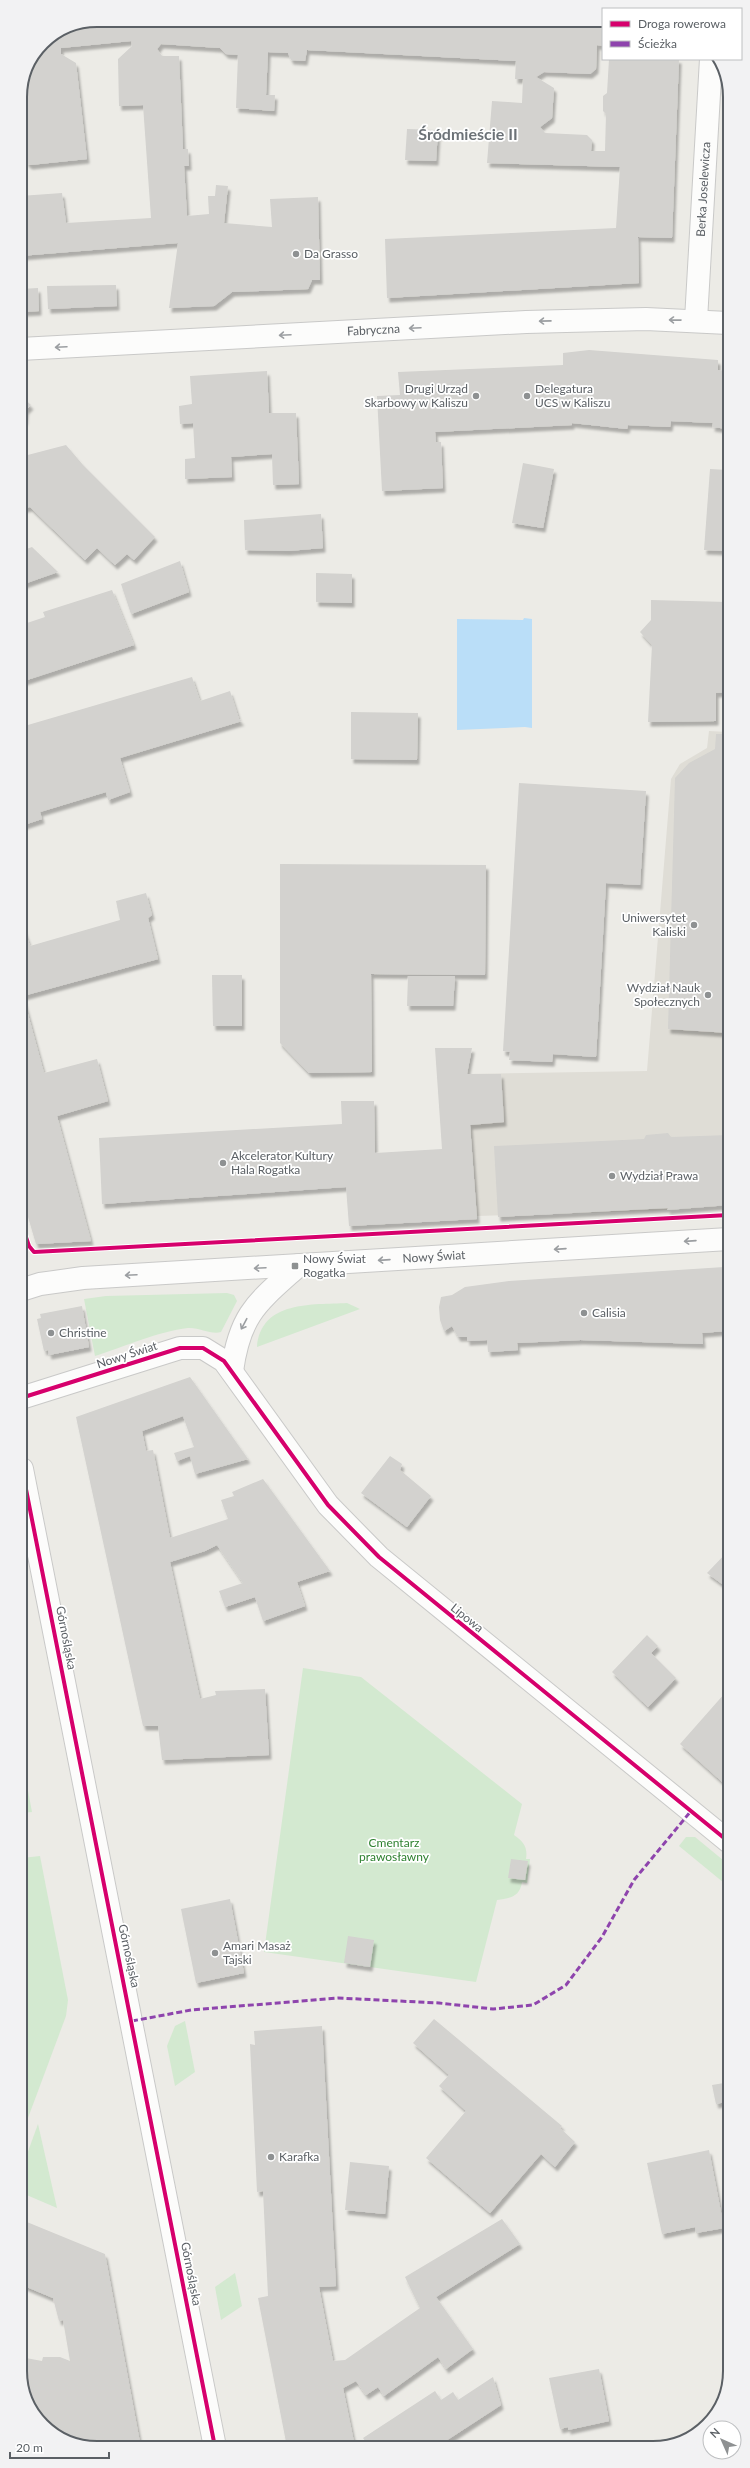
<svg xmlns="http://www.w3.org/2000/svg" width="750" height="2468" font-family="Lato,sans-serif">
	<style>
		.education { fill: #dfddd6 }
		.green { fill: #d3e9d0 }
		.water { fill: #badef8 }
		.building { fill: #d3d2cf; filter: url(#shadow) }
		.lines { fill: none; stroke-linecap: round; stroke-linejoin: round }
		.minor-casing { stroke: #c9c9c8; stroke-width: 24 }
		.tertiary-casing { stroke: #c9c9c8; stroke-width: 24 }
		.minor { stroke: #fcfcfb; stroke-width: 22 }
		.tertiary { stroke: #fcfcfb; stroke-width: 22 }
		.quiet { stroke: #8e44ad; stroke-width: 3; stroke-dasharray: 6 3; stroke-linecap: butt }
		.cycleway-casing { stroke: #fff; stroke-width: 6 }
		.cycleway { stroke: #d6006c; stroke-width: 4 }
		.oneway { stroke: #9b9ea1 }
		.poi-dot { fill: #8e9192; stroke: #fff; stroke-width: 1.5 }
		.labels { text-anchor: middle; stroke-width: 3.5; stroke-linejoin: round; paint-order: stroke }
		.street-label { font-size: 12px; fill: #5b6065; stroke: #fff }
		.poi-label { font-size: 12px; fill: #5b6065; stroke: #fff; text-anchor: start }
		.park-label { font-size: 12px; fill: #2f8231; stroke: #fff }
		.district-label { font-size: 16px; font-weight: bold; fill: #6c7277; stroke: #fff }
		.rim { fill: none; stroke: #5b6065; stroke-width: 2 }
	</style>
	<defs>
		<filter id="shadow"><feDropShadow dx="2.5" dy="4.5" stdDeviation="1" flood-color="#0004"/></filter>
	</defs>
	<rect width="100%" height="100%" fill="#ecebe6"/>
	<!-- education -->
	<path class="education" d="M 709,731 L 728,732 L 729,1205 L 654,1211 L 477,1216 L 467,1074 L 647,1071 L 671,779 L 680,764 L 707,748 Z"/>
	<!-- green -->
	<g class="green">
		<path d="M 227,1293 L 234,1295 L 237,1301 L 221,1332 C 211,1335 199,1327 188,1328 C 159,1331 124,1347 95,1356 L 84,1299 L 106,1296 Z"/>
		<path d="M 347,1303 L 360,1309 L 257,1347 C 261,1300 313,1305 347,1303 Z"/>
		<path d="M 303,1668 L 361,1677 L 522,1804 L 514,1835 C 523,1841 528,1847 526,1859 L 530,1859 L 527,1883 L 522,1882 C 520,1897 510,1898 497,1900 L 476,1982 L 264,1952 Z"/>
		<path d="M 22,1759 L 32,1812 L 22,1813 Z"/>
		<path d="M 686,1837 L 695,1837 L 729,1865 L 729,1887 L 679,1846 Z"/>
		<path d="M 40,1856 L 68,2000 L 66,2016 L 22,2134 L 22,1858 Z"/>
		<path d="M 185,2021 L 195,2072 L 175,2086 L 167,2046 L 175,2026 Z"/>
		<path d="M 38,2124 L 57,2208 L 22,2193 L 22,2168 Z"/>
		<path d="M 235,2273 L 242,2306 L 221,2320 L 215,2287 Z"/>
	</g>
	<!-- water -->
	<path class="water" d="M 524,618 L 532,619 L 532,728 L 525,727 L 457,730 L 457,619 L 523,620 Z"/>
	<!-- building -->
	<g class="building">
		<path d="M 97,20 L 603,20 L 603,46 L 597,45 L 596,69 L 590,74 L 544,72 L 536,77 L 554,88 L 552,118 L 540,127 L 545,133 L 587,135 L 592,140 L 591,151 L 605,151 L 606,114 L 603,111 L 603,96 L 607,93 L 609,59 L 679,59 L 672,238 L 638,237 L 639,283 L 387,298 L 385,239 L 616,228 L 620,167 L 487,163 L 492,101 L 522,103 L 523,79 L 515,79 L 516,61 L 307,50 L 305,61 L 291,60 L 288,53 L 268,52 L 266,95 L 275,95 L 274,111 L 236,108 L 238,55 L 226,54 L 220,48 L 161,44 L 157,49 L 162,56 L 179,56 L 183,149 L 188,149 L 189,166 L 184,166 L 187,216 L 209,214 L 208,196 L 215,196 L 216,185 L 228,186 L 224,223 L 272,227 L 270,199 L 318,197 L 320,280 L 312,280 L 308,289 L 232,292 L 214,306 L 169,308 L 178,243 L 20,256 L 20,196 L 62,193 L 66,223 L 151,218 L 143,105 L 119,106 L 118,59 L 132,46 L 131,41 L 61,48 L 61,54 L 76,63 L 87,159 L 30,165 L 26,162 L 20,94 L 26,67 L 43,42 L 67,26 Z"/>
		<path d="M 407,129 L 438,130 L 436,161 L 405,160 Z"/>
		<path d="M 116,285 L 117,306 L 48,309 L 47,286 Z"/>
		<path d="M 38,288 L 39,311 L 20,312 L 20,289 Z"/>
		<path d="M 589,350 L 718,360 L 718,370 L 728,371 L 728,429 L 712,427 L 713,423 L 671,421 L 670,427 L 628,425 L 627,429 L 572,423 L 572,425 L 435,432 L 436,442 L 441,442 L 443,488 L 382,491 L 377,396 L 400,395 L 398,372 L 563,365 L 563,353 Z"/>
		<path d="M 267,371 L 269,413 L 296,413 L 299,484 L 273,485 L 272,454 L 231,457 L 232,477 L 185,479 L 185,459 L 195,458 L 193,423 L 180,424 L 179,406 L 192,404 L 190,376 Z"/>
		<path d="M 20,395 L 31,405 L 26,410 L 25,421 L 20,421 Z"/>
		<path d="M 66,445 L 83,465 L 155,537 L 134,560 L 127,554 L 115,565 L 97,548 L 85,560 L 30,507 L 20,509 L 20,457 Z"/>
		<path d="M 523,463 L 554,469 L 543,528 L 512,523 Z"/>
		<path d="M 710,469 L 728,470 L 728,551 L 704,550 Z"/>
		<path d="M 321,514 L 323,548 L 288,551 L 245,550 L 244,520 Z"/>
		<path d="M 32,547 L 58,572 L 21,585 L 21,551 Z"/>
		<path d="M 180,561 L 189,592 L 131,614 L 121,584 Z"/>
		<path d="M 316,573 L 352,574 L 352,603 L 316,602 Z"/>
		<path d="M 112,590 L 134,645 L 21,682 L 21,625 L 45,617 L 43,612 Z"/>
		<path d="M 651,600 L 728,602 L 728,692 L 716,693 L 716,721 L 648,722 L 652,645 L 640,632 L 651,620 Z"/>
		<path d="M 192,677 L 200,701 L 230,691 L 239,719 L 242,721 L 120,758 L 130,792 L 108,800 L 106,792 L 40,812 L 42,819 L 21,826 L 21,727 Z"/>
		<path d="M 351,712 L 418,713 L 417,760 L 351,759 Z"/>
		<path d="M 716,734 L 728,734 L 729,1033 L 668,1029 L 675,778 L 689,763 L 715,749 Z"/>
		<path d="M 519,783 L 646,791 L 640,885 L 606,883 L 596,1057 L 553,1054 L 552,1062 L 509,1060 L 510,1052 L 503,1051 Z"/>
		<path d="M 280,864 L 486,865 L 485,975 L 371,974 L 372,1072 L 309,1073 L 280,1043 Z"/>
		<path d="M 146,893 L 152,915 L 148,918 L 158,959 L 23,996 L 44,1073 L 97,1059 L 108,1101 L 57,1116 L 91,1241 L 36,1244 L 21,1193 L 21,921 L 30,946 L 120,920 L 116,901 Z"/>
		<path d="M 212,975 L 242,975 L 242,1026 L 213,1026 Z"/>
		<path d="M 408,976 L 455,976 L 453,1006 L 407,1006 Z"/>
		<path d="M 435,1048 L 472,1048 L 467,1074 L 501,1074 L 504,1122 L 470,1125 L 477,1219 L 349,1226 L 346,1187 L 102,1204 L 99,1138 L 342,1124 L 341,1101 L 374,1101 L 375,1153 L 442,1149 Z"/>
		<path d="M 668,1133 L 671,1137 L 729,1135 L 729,1205 L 667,1210 L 668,1208 L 498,1217 L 494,1146 L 644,1139 L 646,1135 Z"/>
		<path d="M 724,1267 L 725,1272 L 729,1272 L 729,1326 L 725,1327 L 726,1331 L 702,1333 L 703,1344 L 581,1340 L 517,1343 L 518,1350 L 488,1352 L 487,1340 L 467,1341 L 467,1337 L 458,1337 L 452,1326 L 444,1331 L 440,1320 L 439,1307 L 441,1297 L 452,1295 L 465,1287 L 509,1281 Z"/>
		<path d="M 82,1306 L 89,1347 L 49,1355 L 48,1350 L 44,1351 L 37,1319 L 41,1318 L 40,1314 Z"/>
		<path d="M 190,1377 L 248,1459 L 195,1474 L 190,1456 L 177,1461 L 174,1453 L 194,1447 L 183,1416 L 142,1431 L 146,1451 L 153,1450 L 170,1538 L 228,1519 L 221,1500 L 234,1496 L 232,1492 L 263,1479 L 330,1571 L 297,1582 L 305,1606 L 263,1621 L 255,1597 L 225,1607 L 219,1591 L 243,1583 L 217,1545 L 205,1551 L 170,1562 L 200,1699 L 216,1695 L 215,1691 L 265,1689 L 269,1755 L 162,1760 L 158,1726 L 143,1726 L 76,1417 Z"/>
		<path d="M 390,1456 L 402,1464 L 400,1470 L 431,1496 L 407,1527 L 361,1493 Z"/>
		<path d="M 729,1550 L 729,1589 L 707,1573 Z"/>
		<path d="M 647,1635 L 658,1646 L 651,1653 L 676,1678 L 648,1707 L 612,1672 Z"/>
		<path d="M 729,1692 L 729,1788 L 680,1744 L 725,1693 Z"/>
		<path d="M 511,1859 L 528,1861 L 525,1880 L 508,1878 Z"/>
		<path d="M 230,1899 L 244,1973 L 196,1983 L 181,1909 Z"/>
		<path d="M 348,1936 L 374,1940 L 370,1967 L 344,1963 Z"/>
		<path d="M 434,2019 L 562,2126 L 560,2128 L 575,2142 L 555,2167 L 541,2154 L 490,2213 L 426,2158 L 466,2111 L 439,2086 L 449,2075 L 413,2043 Z"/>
		<path d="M 322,2026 L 336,2286 L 319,2287 L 333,2361 L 345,2360 L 420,2308 L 405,2277 L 502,2219 L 520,2244 L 436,2297 L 473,2349 L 446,2369 L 438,2357 L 384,2396 L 378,2387 L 366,2395 L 356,2381 L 343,2388 L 355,2447 L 287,2447 L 258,2298 L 268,2296 L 263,2191 L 257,2192 L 250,2044 L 255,2045 L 254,2031 Z"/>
		<path d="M 730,2082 L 730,2101 L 716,2104 L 712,2085 Z"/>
		<path d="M 709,2150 L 724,2228 L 696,2233 L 695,2227 L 662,2234 L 647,2163 Z"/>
		<path d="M 350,2162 L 389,2166 L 385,2214 L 345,2210 Z"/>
		<path d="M 22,2220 L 105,2254 L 141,2448 L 91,2448 L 46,2429 L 23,2391 L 23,2373 L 26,2358 L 42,2361 L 43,2357 L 60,2357 L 70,2361 L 63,2320 L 59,2321 L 53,2298 L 22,2285 Z"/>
		<path d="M 599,2369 L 609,2421 L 568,2430 L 568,2427 L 560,2429 L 549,2378 Z"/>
		<path d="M 493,2377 L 501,2405 L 438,2446 L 369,2447 L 363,2438 L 435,2391 L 441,2400 L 453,2392 L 458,2400 Z"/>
	</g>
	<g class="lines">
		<!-- minor casing -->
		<g class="minor-casing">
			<g id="minor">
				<path id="s1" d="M 696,320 L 711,59"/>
				<path id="s2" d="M 20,349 L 526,322 L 646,319 L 728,323"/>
			</g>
		</g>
		<!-- tertiary casing -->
		<g class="tertiary-casing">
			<g id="tertiary">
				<path id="s3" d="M 21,1290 L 40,1284 L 83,1278 L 729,1239"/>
				<path d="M 232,1371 C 240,1313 258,1302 299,1265"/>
				<path d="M 21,1398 L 180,1348 L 203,1348 L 224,1361 L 328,1505 L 379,1557 L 729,1842"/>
				<path d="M 22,1469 L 215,2447"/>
			</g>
		</g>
		<!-- minor -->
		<use href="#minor" class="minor"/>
		<!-- tertiary -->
		<use href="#tertiary" class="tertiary"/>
		<!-- quiet -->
		<path class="quiet" d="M 132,2021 L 191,2010 L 338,1998 L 439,2003 L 493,2009 L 533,2005 L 566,1985 L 602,1937 L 634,1880 L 691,1811"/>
		<!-- cycleway casing -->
		<g class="cycleway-casing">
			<g id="cycleway">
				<path d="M 21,1223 L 29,1246 L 34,1252 L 729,1215"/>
				<path d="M 21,1398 L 180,1348 L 203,1348 L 224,1361 L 328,1505 L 379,1557 L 729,1842"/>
				<path d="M 22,1469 L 215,2447"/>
			</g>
		</g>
		<!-- cycleway -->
		<use href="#cycleway" class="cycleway"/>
	</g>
	<!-- one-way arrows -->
	<defs><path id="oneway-shaft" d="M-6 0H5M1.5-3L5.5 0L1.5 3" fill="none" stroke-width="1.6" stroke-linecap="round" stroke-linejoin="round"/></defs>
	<g class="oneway">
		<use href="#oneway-shaft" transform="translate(675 320) rotate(-179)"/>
		<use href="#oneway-shaft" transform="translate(545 321) rotate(179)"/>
		<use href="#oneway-shaft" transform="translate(415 328) rotate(177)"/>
		<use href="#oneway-shaft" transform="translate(285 335) rotate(177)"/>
		<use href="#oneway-shaft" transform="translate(61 347) rotate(177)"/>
		<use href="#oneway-shaft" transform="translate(690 1241) rotate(176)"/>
		<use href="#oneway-shaft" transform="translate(560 1249) rotate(176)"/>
		<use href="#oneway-shaft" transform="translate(384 1260) rotate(176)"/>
		<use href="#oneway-shaft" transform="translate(260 1268) rotate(177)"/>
		<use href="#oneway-shaft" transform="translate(131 1275) rotate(177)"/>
		<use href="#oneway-shaft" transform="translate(244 1324) rotate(118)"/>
	</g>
	<!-- markers -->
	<g class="poi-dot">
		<circle cx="296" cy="254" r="4"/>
		<circle cx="476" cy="396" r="4"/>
		<circle cx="527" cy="396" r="4"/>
		<circle cx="694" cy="925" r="4"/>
		<circle cx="708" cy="995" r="4"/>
		<circle cx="223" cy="1163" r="4"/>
		<circle cx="612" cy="1176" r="4"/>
		<rect x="291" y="1262" width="8" height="8" rx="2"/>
		<circle cx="584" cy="1313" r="4"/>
		<circle cx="51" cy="1333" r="4"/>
		<circle cx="215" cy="1953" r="4"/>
		<circle cx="271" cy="2157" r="4"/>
	</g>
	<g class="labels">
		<!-- street labels -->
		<g class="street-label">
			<text dy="4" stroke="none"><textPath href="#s1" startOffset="131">Berka Joselewicza</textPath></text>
			<text dy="4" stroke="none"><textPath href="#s2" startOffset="354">Fabryczna</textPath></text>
			<text dy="4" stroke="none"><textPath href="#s3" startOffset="415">Nowy Świat</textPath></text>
			<text transform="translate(127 1355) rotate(-18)" y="4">Nowy Świat</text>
			<text transform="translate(467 1618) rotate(39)" y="4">Lipowa</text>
			<text transform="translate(66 1638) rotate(79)" y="4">Górnośląska</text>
			<text transform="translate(129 1956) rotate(78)" y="4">Górnośląska</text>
			<text transform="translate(191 2274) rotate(79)" y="4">Górnośląska</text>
		</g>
		<!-- poi labels -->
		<g class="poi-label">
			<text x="304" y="258">Da Grasso</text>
			<text x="468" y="393" text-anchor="end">Drugi Urząd<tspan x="468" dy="14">Skarbowy w Kaliszu</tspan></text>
			<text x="535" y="393">Delegatura<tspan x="535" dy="14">UCS w Kaliszu</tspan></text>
			<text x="686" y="922" text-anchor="end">Uniwersytet<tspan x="686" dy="14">Kaliski</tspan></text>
			<text x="700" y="992" text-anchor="end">Wydział Nauk<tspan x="700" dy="14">Społecznych</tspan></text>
			<text x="231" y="1160">Akcelerator Kultury<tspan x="231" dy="14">Hala Rogatka</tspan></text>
			<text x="620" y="1180">Wydział Prawa</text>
			<text x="303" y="1263">Nowy Świat<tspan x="303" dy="14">Rogatka</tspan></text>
			<text x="592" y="1317">Calisia</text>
			<text x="59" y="1337">Christine</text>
			<text x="223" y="1950">Amari Masaż<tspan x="223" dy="14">Tajski</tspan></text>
			<text x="279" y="2161">Karafka</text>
		</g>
		<!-- park labels -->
		<g class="park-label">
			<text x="394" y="1847">Cmentarz<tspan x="394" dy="14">prawosławny</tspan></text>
		</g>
		<!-- district labels -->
		<g class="district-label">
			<text x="468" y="140">Śródmieście II</text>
		</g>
	</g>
	<!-- crop -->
	<path d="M0 0H750V2468H0ZM97 27H653A70 70 0 0 1 723 97V2371A70 70 0 0 1 653 2441H97A70 70 0 0 1 27 2371V97A70 70 0 0 1 97 27Z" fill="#f2f2f3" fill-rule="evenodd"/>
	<path class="rim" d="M97 27H653A70 70 0 0 1 723 97V2371A70 70 0 0 1 653 2441H97A70 70 0 0 1 27 2371V97A70 70 0 0 1 97 27Z"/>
	<!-- legend -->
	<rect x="602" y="8" width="140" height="52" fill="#ffffff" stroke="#bdbfc1"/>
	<rect x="610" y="21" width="20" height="6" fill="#d6006c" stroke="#bdbfc1"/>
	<text x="638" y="28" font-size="12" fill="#5b6065">Droga rowerowa</text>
	<rect x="610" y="41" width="20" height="6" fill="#8e44ad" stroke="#bdbfc1"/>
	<text x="638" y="48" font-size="12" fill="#5b6065">Ścieżka</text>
	<!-- north arrow -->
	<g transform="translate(722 2440) rotate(315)"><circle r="19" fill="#ffffff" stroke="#bdbfc1"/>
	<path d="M0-3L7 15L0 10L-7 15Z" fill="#8e9192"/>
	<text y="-6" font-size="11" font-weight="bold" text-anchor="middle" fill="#5b6065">N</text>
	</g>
	<!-- scale -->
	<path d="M10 2452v6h99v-6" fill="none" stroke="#5b6065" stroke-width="2"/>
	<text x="16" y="2452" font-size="12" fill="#5b6065" stroke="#ffffff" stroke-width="3" paint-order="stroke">20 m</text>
</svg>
